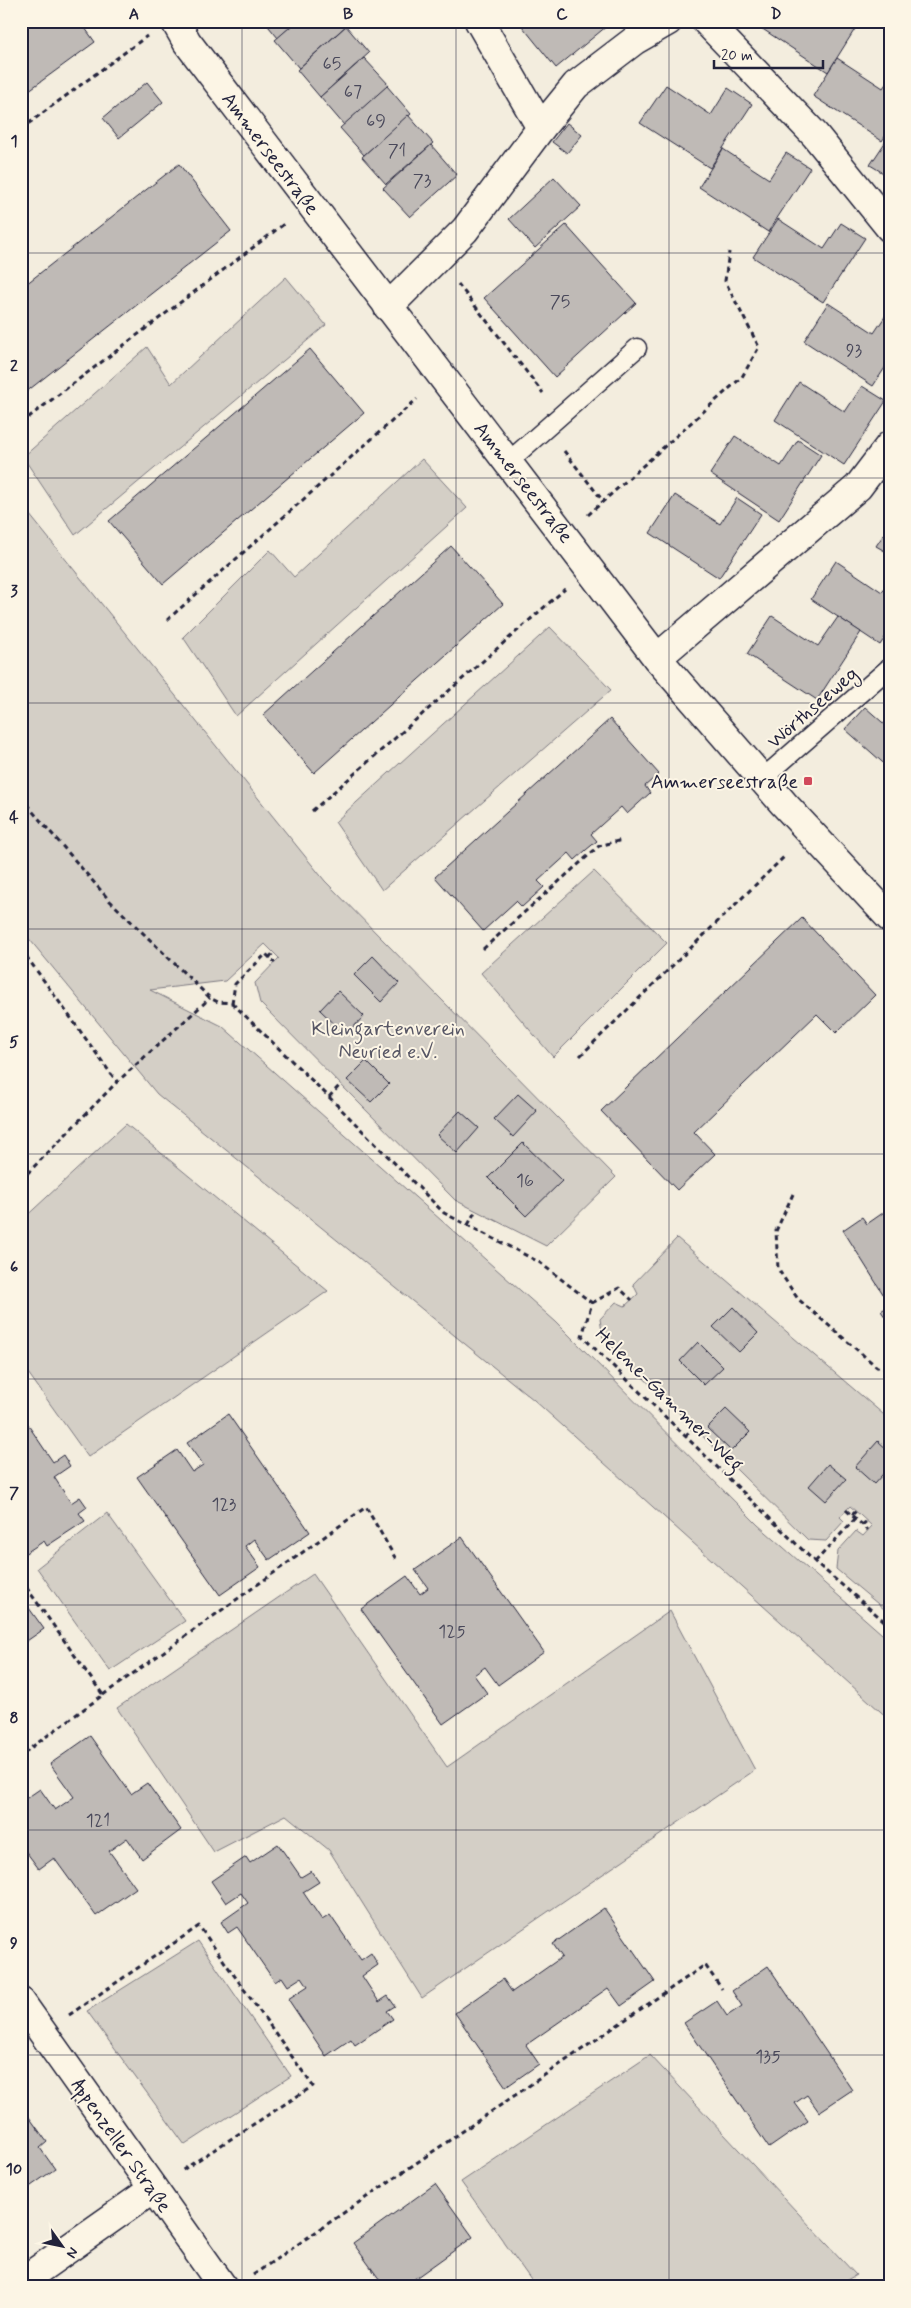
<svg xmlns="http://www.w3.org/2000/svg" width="911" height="2308" font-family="Mynerve,sans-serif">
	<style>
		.green { fill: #d4cfc6; stroke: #7b7880 }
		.building { fill: #bfbab6; stroke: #22223b }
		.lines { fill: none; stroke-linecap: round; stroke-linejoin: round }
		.service-casing { stroke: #22223b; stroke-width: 21 }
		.minor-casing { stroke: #22223b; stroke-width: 31 }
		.path { stroke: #22223b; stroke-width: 3; stroke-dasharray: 5 4; stroke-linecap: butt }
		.service { stroke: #fcf5e5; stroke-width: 18 }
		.minor { stroke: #fcf5e5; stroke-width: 28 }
		.grid { fill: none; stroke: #22223b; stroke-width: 1; stroke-opacity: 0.55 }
		.poi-dot { fill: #d1495b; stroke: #fcf5e5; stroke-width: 2 }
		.labels { text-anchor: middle; stroke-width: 4; stroke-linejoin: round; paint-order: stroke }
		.number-label { font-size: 18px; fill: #49485a }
		.street-label { font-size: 20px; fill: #22223b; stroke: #fcf5e5 }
		.poi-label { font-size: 20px; fill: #22223b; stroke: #fcf5e5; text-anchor: end }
		.park-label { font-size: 20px; fill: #575665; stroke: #fcf5e5 }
		.neatline { fill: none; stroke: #22223b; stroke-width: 2 }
		.grid-label { font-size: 16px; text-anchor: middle; font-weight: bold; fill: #22223b }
	</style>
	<rect width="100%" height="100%" fill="#f3edde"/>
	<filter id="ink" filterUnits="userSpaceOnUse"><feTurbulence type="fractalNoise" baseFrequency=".02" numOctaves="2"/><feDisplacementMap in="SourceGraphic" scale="10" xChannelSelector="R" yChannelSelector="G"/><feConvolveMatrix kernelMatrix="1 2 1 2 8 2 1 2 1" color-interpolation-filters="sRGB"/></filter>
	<g filter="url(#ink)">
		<!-- green -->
		<g class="green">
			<path d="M 286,277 L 326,325 L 75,535 L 23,457 L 147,347 L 171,384 Z"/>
			<path d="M 422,459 L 467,508 L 236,716 L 183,637 L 270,550 L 294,577 Z"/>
			<path d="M 21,504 L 325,881 L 616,1177 L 546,1246 L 455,1200 L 260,1003 L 255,983 L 279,958 L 265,944 L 225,981 L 150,990 L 222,1026 L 556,1322 L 758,1525 L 890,1641 L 890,1720 L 534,1400 L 157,1094 L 21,929 Z"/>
			<path d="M 550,627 L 611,690 L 382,890 L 335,822 Z"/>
			<path d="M 594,871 L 667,943 L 553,1057 L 481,973 Z"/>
			<path d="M 126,1124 L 328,1291 L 88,1457 L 21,1363 L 21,1221 Z"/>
			<path d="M 677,1238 L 890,1420 L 890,1614 L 836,1569 L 838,1551 L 856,1531 L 863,1536 L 872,1526 L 850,1506 L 840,1517 L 844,1521 L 826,1541 L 808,1540 L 603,1338 L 600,1319 L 616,1302 L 625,1306 L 638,1294 L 633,1284 Z"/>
			<path d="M 107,1513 L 185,1621 L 110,1671 L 37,1568 Z"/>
			<path d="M 313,1574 L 447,1767 L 670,1611 L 755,1770 L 422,1998 L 329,1850 L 286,1815 L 214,1852 L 117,1708 Z"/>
			<path d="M 198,1941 L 291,2076 L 185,2145 L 87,2011 Z"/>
			<path d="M 650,2055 L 856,2275 L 834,2287 L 536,2287 L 461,2182 Z"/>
		</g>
		<!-- building -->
		<g class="building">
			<path d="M 21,21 L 80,21 L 95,42 L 21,96 Z"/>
			<path d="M 264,21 L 297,21 L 278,38 Z"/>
			<path d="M 297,21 L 348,21 L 349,23 L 299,68 L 275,40 Z"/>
			<path d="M 518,21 L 613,21 L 556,68 Z"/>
			<path d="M 762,21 L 860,21 L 828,72 L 758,26 Z"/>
			<path d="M 346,26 L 369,53 L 320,97 L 297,70 Z"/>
			<path d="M 364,58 L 389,85 L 344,125 L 320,97 Z"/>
			<path d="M 837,58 L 883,88 L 890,78 L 890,129 L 882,141 L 813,96 Z"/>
			<path d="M 147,82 L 163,102 L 119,138 L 103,118 Z"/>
			<path d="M 666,85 L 711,115 L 728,88 L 752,104 L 710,168 L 640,123 Z"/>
			<path d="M 387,86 L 411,114 L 364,155 L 340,128 Z"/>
			<path d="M 408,115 L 433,143 L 386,184 L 362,157 Z"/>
			<path d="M 567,123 L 582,135 L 567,153 L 552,142 Z"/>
			<path d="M 890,135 L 890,177 L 870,165 Z"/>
			<path d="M 431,145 L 457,175 L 410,217 L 383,188 Z"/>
			<path d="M 723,149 L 769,179 L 786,153 L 810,168 L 768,232 L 699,187 Z"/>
			<path d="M 179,164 L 231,231 L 21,396 L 21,288 Z"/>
			<path d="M 554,177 L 581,206 L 535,248 L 509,219 Z"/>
			<path d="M 778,219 L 824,249 L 841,223 L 865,238 L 823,302 L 753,257 Z"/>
			<path d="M 566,225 L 636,303 L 555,377 L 484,298 Z"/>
			<path d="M 828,303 L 874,333 L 890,309 L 890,360 L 873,386 L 804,341 Z"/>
			<path d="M 310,349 L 364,413 L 163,584 L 109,521 Z"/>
			<path d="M 799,382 L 845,412 L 862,386 L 886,401 L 844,465 L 775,420 Z"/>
			<path d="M 735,436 L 781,466 L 798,440 L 821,455 L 779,520 L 710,474 Z"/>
			<path d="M 675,495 L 720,524 L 737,498 L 761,514 L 719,578 L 650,533 Z"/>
			<path d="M 890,525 L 890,554 L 876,546 Z"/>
			<path d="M 451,546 L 503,604 L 314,773 L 263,715 Z"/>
			<path d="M 836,561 L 882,592 L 890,579 L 890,630 L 880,645 L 811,599 Z"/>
			<path d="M 772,616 L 818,646 L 838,617 L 861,632 L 817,700 L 747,654 Z"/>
			<path d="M 865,707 L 890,729 L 890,769 L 845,729 Z"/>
			<path d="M 610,719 L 659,774 L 645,786 L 650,793 L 627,814 L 621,807 L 591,834 L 597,841 L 586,850 L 575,860 L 569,853 L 538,881 L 544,887 L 522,907 L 516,901 L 483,931 L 435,877 Z"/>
			<path d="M 802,918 L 875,995 L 836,1033 L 817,1014 L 694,1132 L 715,1154 L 677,1190 L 601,1111 Z"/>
			<path d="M 373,956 L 399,983 L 381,1002 L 354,975 Z"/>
			<path d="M 338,991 L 364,1016 L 346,1035 L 320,1010 Z"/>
			<path d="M 366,1061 L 389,1084 L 371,1102 L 347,1080 Z"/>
			<path d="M 518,1094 L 537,1111 L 513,1137 L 494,1119 Z"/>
			<path d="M 460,1111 L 479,1128 L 457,1153 L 437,1135 Z"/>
			<path d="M 523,1143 L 562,1181 L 526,1216 L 488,1178 Z"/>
			<path d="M 890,1208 L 890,1324 L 881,1311 L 890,1305 L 843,1230 L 862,1217 L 867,1224 Z"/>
			<path d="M 733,1307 L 758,1333 L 739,1352 L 713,1327 Z"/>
			<path d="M 698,1342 L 723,1367 L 704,1385 L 680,1361 Z"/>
			<path d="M 726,1409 L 750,1432 L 731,1451 L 707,1428 Z"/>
			<path d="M 228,1414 L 310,1532 L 269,1560 L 254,1539 L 245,1546 L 260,1567 L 220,1595 L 137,1477 L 177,1450 L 192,1472 L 203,1465 L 187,1443 Z"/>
			<path d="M 22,1416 L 53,1462 L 63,1455 L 70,1466 L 54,1477 L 71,1503 L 80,1497 L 87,1507 L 79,1513 L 85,1521 L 47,1546 L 44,1541 L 21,1556 Z"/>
			<path d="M 878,1441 L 890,1452 L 890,1466 L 874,1484 L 855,1467 Z"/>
			<path d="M 828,1464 L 846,1479 L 826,1501 L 809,1486 Z"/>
			<path d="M 462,1537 L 544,1652 L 498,1685 L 485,1667 L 474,1675 L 487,1693 L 443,1724 L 361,1609 L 407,1576 L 420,1594 L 428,1588 L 415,1570 Z"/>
			<path d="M 21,1597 L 44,1629 L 21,1645 Z"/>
			<path d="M 90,1736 L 131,1794 L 147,1783 L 181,1830 L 142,1859 L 127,1838 L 109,1851 L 136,1888 L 96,1916 L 54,1858 L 39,1869 L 21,1845 L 21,1802 L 40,1789 L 55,1810 L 74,1797 L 50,1764 Z"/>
			<path d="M 278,1844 L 301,1877 L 311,1871 L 319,1882 L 303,1892 L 322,1920 L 330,1915 L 361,1960 L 371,1953 L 378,1965 L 362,1976 L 379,2002 L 388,1996 L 395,2006 L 387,2011 L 393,2019 L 355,2045 L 351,2039 L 326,2056 L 288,1999 L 308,1986 L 302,1977 L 288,1986 L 282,1977 L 275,1982 L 237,1927 L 228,1933 L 221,1922 L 248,1903 L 241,1893 L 226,1903 L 211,1881 L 246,1857 L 250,1863 Z"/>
			<path d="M 604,1908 L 655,1982 L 621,2006 L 608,1988 L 526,2045 L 539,2064 L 506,2087 L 455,2013 L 503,1979 L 512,1992 L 562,1957 L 553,1944 Z"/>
			<path d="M 768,1966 L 852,2090 L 819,2112 L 807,2095 L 795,2103 L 808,2121 L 769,2148 L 684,2023 L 717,2001 L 727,2016 L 742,2006 L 732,1991 Z"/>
			<path d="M 21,2106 L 47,2142 L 40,2148 L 55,2169 L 21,2193 Z"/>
			<path d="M 435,2184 L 473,2237 L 403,2287 L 385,2287 L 353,2243 Z"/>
		</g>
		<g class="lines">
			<!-- service casing -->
			<g class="service-casing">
				<g id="service">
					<path d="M 509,461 L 637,348"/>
					<path d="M 762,779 L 890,667"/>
				</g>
			</g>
			<!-- minor casing -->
			<g class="minor-casing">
				<g id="minor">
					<path d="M 175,21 L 187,42 L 657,658 L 784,804 L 890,918"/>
					<path d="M 706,21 L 815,135 L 890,228"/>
					<path d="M 541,128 L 576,85 L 635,40 L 668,21"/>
					<path d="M 388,307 L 465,230 L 541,128 L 479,21"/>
					<path d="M 657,658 L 858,487 L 890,445"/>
					<path d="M 21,2002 L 223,2287"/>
					<path d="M 21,2282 L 153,2189"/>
				</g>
			</g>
			<!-- path -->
			<g class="path">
				<path d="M 21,129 L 147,36"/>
				<path d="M 458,284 L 543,393"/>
				<path d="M 21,423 L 284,224"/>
				<path d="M 564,451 L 603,501"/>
				<path d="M 588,515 L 742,377 L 759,347 L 725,281 L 729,252"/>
				<path d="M 167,620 L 417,399"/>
				<path d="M 21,798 L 110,901 L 210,998 L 218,1002 L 232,1003"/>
				<path d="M 312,811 L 565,589"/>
				<path d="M 21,949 L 117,1082"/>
				<path d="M 483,949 L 599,846 L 622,840"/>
				<path d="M 269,958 L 274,952"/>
				<path d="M 232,1003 L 329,1097 L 444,1213 L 539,1262 L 592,1303 L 582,1336 L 815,1562 L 890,1626"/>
				<path d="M 232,1003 L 235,984 L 266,954 L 275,963"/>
				<path d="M 580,1056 L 786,855"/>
				<path d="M 329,1097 L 340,1085"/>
				<path d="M 21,1180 L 117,1082 L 210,998"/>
				<path d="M 793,1194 L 776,1231 L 778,1269 L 798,1299 L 877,1367 L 890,1369"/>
				<path d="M 468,1225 L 476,1210"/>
				<path d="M 592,1303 L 619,1288 L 632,1300"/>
				<path d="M 685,1436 L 694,1427"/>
				<path d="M 846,1510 L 868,1530"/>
				<path d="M 852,1515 L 856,1511"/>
				<path d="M 862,1525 L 867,1521"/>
				<path d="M 815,1562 L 855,1519"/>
				<path d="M 21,1580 L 103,1695 L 21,1755"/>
				<path d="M 103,1695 L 366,1507 L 397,1561"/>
				<path d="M 69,2015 L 199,1926 L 313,2086 L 181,2171"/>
				<path d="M 253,2275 L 705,1965 L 722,1989"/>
			</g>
			<!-- service -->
			<use href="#service" class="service"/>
			<!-- minor -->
			<use href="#minor" class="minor"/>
		</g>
	</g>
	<!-- grid -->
	<path class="grid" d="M 242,21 L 242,2287M 456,21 L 456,2287M 669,21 L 669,2287M 21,253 L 890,253M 21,478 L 890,478M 21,703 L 890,703M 21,929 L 890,929M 21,1154 L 890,1154M 21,1379 L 890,1379M 21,1605 L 890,1605M 21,1830 L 890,1830M 21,2055 L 890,2055"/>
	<!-- markers -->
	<rect class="poi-dot" x="803" y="776" width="10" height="10" rx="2.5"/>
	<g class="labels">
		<!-- number labels -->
		<g class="number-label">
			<text x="332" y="69">65</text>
			<text x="353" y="97">67</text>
			<text x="376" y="126">69</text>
			<text x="397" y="156">71</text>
			<text x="422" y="186">73</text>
			<text x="560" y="307">75</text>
			<text x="854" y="356">93</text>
			<text x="525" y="1186">16</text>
			<text x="224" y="1510">123</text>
			<text x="452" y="1637">125</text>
			<text x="98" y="1826">121</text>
			<text x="768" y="2062">135</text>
		</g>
		<!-- street labels -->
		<g class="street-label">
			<text transform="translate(271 153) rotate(53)" y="7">Ammerseestraße</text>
			<text transform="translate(524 482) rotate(52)" y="7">Ammerseestraße</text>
			<text transform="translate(812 707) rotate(-41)" y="7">Wörthseeweg</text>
			<text transform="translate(670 1399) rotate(44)" y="7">Helene-Gammer-Weg</text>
			<text transform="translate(122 2145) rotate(55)" y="7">Appenzeller Straße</text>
		</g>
		<!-- poi labels -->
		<g class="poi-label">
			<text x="798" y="788">Ammerseestraße</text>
		</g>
		<!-- park labels -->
		<g class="park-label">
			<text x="388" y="1035">Kleingartenverein<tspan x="388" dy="23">Neuried e.V.</tspan></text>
		</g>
	</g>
	<!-- margin -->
	<rect width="911" height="2308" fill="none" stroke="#fcf5e5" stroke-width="55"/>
	<!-- north arrow -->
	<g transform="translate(62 2246) rotate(123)" stroke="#fcf5e5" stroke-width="4" paint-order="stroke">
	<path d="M0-4L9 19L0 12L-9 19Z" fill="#22223b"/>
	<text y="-8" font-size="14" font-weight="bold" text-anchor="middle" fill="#22223b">N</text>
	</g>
	<!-- scale -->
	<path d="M714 60v8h109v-8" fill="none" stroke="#22223b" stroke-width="2.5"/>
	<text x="721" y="60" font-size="15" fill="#22223b" stroke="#fcf5e5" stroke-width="4" paint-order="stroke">20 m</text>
	<rect x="28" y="28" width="856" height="2252" class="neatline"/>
	<g class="grid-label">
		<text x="134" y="19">A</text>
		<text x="348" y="19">B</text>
		<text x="562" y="19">C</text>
		<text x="776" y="19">D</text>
		<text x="14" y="146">1</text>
		<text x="14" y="371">2</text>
		<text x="14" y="596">3</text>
		<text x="14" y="822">4</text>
		<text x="14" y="1047">5</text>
		<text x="14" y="1272">6</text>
		<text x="14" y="1498">7</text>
		<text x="14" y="1723">8</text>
		<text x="14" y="1948">9</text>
		<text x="14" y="2174">10</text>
	</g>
</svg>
